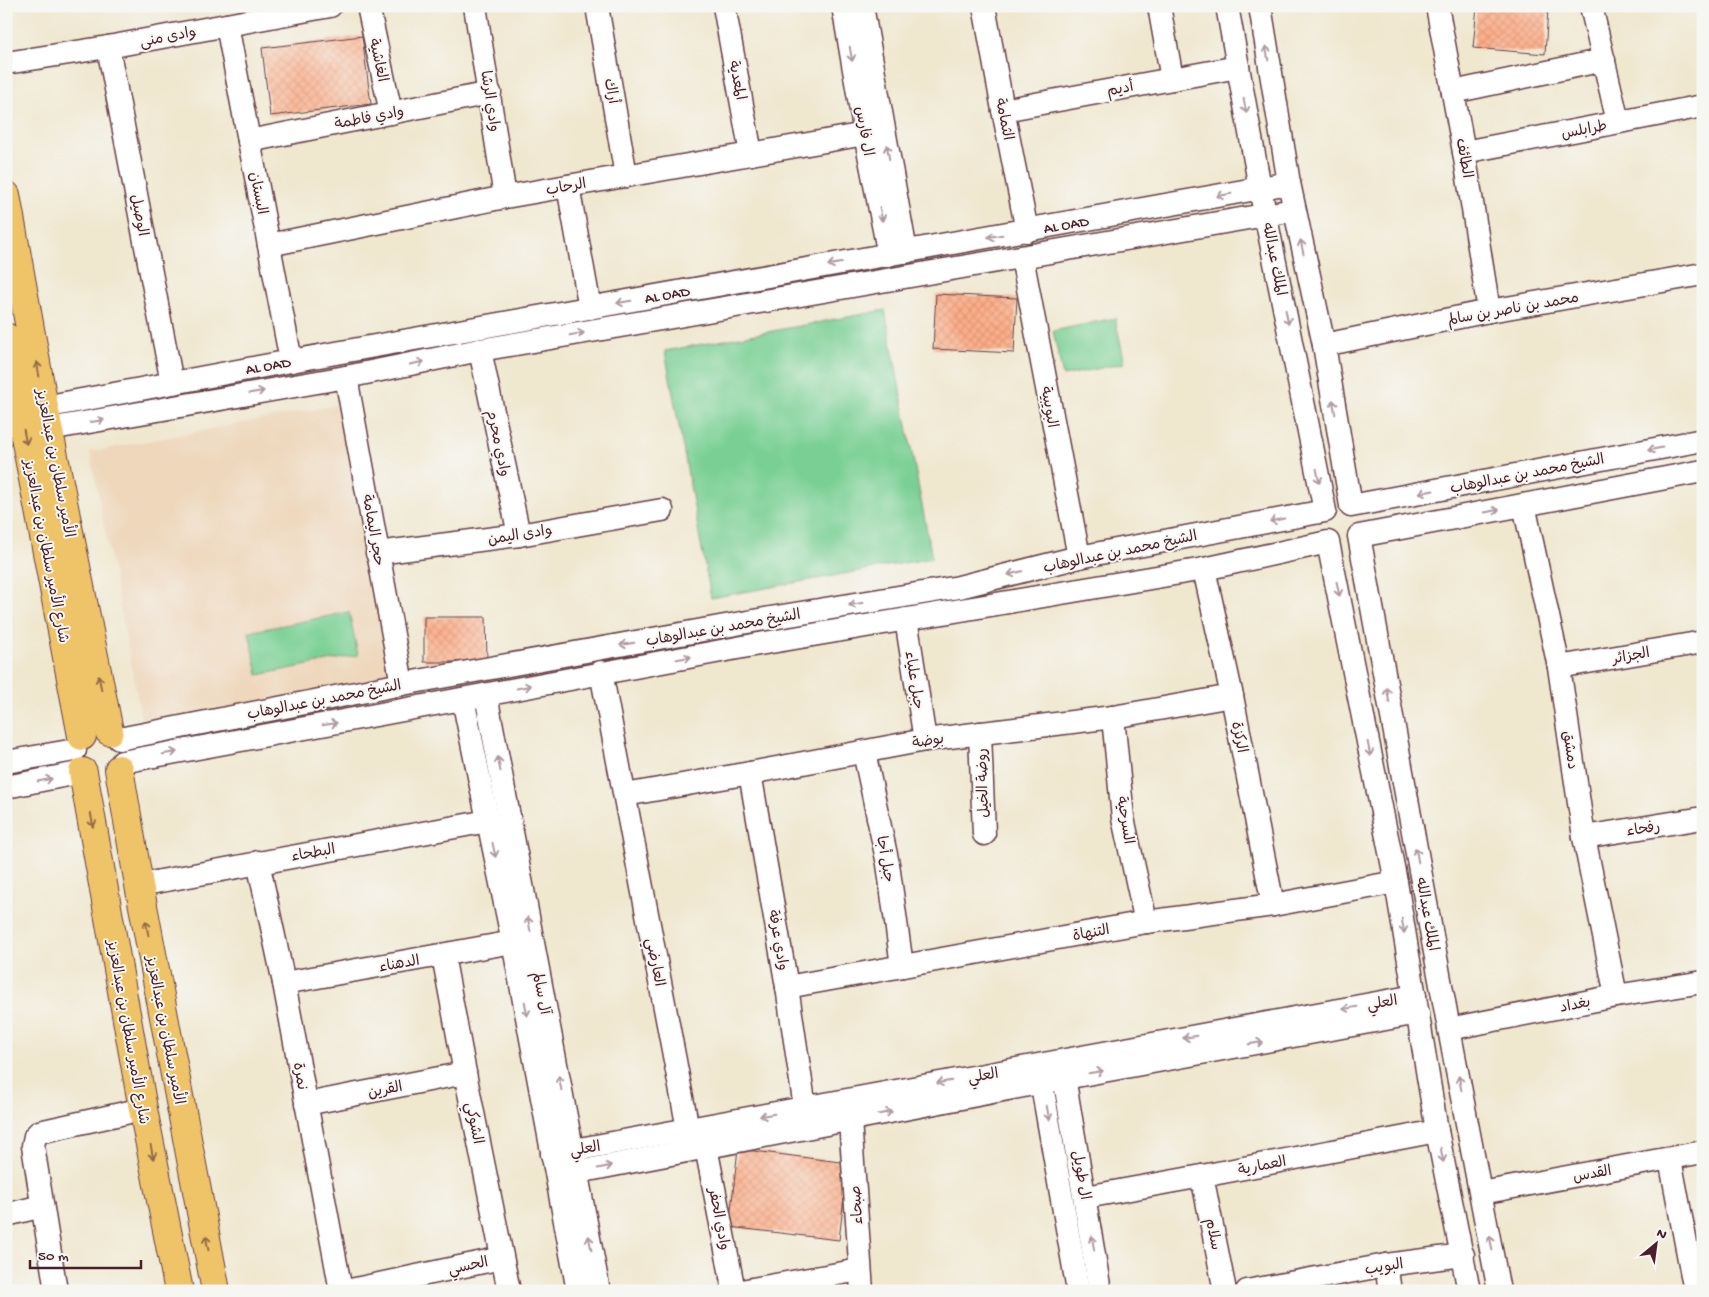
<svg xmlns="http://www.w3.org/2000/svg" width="1709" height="1297" font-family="'Gochi Hand','Playpen Sans Arabic',sans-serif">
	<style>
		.built { fill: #eed7bb }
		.pitch { fill: #7ad094; stroke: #627860 }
		.building { fill: url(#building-cross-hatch) }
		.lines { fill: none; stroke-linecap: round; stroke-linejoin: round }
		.minor-casing { stroke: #633d44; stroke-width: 25 }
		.major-casing { stroke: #633d44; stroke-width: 30 }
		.minor { stroke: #fff; stroke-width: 22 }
		.major { stroke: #efc469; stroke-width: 28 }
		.oneway { stroke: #ae9aa0 }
		.oneway2 { stroke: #946947 }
		.labels { text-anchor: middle; stroke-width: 4; stroke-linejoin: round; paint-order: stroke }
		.street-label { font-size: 15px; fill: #4a1f2b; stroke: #f6f6f2 }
	</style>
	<defs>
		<pattern id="building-cross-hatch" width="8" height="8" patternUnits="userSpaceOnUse" patternTransform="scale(1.25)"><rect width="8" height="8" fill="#fdae89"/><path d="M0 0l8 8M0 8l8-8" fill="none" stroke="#da9576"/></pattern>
	</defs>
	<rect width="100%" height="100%" fill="#f6f6f2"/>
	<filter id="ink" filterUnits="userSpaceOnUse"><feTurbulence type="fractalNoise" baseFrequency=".02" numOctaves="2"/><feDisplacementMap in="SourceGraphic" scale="10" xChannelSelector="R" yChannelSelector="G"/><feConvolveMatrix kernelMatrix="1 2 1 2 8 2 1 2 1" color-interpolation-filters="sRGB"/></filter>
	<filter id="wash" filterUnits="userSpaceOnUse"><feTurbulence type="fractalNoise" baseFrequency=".0096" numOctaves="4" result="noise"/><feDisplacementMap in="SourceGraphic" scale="20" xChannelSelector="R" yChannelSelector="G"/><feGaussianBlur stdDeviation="1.12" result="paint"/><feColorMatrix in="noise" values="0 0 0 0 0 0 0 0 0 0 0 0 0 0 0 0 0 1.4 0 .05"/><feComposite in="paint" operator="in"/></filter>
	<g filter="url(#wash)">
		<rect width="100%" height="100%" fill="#f0e7cf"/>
		<!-- built -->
		<path class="built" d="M 338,405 L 391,679 L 143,726 L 90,452 Z"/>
		<!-- pitch -->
		<g class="pitch">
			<path d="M 885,310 L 932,558 L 711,598 L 665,351 Z"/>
			<path d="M 1115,318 L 1125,363 L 1063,376 L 1053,331 Z"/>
			<path d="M 349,612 L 358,655 L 258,675 L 249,632 Z"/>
		</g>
		<g id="blocks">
			<!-- building -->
			<g class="building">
				<path d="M 1477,6 L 1518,6 L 1548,9 L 1545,54 L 1473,48 Z"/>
				<path d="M 362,36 L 371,104 L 270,116 L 262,48 Z"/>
				<path d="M 936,294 L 1017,298 L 1014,353 L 933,349 Z"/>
				<path d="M 424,617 L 486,617 L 487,662 L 424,662 Z"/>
				<path d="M 738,1149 L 848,1163 L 839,1240 L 729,1227 Z"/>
			</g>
		</g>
	</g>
	<g filter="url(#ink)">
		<use href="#blocks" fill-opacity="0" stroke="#633d44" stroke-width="1"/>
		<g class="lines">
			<!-- minor casing -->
			<g class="minor-casing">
				<g id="minor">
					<path d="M 368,6 L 391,113"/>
					<path d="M 475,6 L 505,197"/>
					<path d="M 597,6 L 626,176"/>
					<path d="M 724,6 L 751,154"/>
					<path d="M 843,6 L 865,134 L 889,255"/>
					<path d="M 862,6 L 906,252"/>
					<path d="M 984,6 L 1003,110 L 1027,231"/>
					<path d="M 1159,6 L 1172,79"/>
					<path d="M 1260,6 L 1289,183 L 1324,345 L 1351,506 L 1703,440"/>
					<path d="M 1437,6 L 1464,152 L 1489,311"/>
					<path d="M 1591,6 L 1618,122"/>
					<path d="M 227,25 L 291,361"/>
					<path d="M 108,47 L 172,383"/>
					<path d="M 6,63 L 108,47 L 330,6"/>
					<path d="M 1453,92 L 1604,60"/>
					<path d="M 1003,110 L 1238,67"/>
					<path d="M 249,141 L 490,93"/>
					<path d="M 1464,152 L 1703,106"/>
					<path d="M 568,186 L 590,308"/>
					<path d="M 269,245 L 505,197 L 865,134"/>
					<path d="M 1022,257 L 1079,557"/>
					<path d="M 1324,345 L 1489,311 L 1703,274"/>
					<path d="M 480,350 L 519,535"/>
					<path d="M 346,377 L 402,684"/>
					<path d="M 44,407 L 291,361 L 1289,183"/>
					<path d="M 49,429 L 346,377 L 480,350 L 1294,210"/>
					<path d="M 1524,505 L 1559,667 L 1584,837 L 1616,996"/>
					<path d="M 377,553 L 519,535 L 662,510"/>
					<path d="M 1204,569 L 1232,696 L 1273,905"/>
					<path d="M 906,619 L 925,740"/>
					<path d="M 1559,667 L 1703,642"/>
					<path d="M 601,672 L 688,1129"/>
					<path d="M 486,695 L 599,1291"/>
					<path d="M 463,699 L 513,942 L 578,1291"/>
					<path d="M 1113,717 L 1123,818 L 1146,922"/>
					<path d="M 980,733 L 984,834"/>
					<path d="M 119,739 L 402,684 L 753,621 L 959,587 L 1079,557 L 1325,511 L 1260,188 L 1227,6"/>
					<path d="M 864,752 L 888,864 L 902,966"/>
					<path d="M 6,762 L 75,750"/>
					<path d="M 122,762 L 759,644 L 1204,569 L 1328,542 L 1396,882 L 1437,1131 L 1469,1291"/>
					<path d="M 750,773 L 787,987 L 805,1108"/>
					<path d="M 6,787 L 83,772"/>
					<path d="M 625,795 L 750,773 L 925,740 L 1113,717 L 1232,696"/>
					<path d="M 1584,837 L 1703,818"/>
					<path d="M 258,862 L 284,983 L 341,1291"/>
					<path d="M 139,885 L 488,821"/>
					<path d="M 443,955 L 465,1073 L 509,1291"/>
					<path d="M 284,983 L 513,942"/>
					<path d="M 787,987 L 1146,922 L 1273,905 L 1396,882"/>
					<path d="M 1449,1029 L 1616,996 L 1703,982"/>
					<path d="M 1062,1065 L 1100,1291"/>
					<path d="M 1039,1068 L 1078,1291"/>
					<path d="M 306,1104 L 465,1073"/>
					<path d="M 850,1120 L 862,1291"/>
					<path d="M 706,1147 L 734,1291"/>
					<path d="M 552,1154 L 1415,996"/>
					<path d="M 1670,1159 L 1695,1291"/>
					<path d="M 557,1176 L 1065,1078 L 1418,1013"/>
					<path d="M 1202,1176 L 1225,1291"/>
					<path d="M 1481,1193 L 1703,1152"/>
					<path d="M 1086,1197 L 1202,1176 L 1437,1131"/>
					<path d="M 6,1215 L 42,1206"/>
					<path d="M 1386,1265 L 1390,1291"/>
					<path d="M 56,1291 L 33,1146 L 35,1136 L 39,1132 L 143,1109"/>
					<path d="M 346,1291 L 502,1258"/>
					<path d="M 741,1291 L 860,1270"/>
					<path d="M 1247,1291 L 1386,1265 L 1463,1255"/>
					<path d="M 1499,1291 L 1449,1029 L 1359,536 L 1703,471"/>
				</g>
			</g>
			<!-- major casing -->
			<g class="major-casing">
				<g id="major">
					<path d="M 6,195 L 44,407 L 109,731"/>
					<path d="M 6,337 L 82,736"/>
					<path d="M 119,769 L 139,885 L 216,1291"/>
					<path d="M 83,772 L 143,1109 L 179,1291"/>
				</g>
			</g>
			<!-- minor -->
			<use href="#minor" class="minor"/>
			<!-- major -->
			<use href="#major" class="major"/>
		</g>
		<!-- one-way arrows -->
		<defs><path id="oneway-shaft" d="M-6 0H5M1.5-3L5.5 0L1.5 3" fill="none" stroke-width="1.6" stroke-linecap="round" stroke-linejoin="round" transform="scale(1.25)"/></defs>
		<g class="oneway">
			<use href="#oneway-shaft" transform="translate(1267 53) rotate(-100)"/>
			<use href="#oneway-shaft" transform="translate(851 54) rotate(80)"/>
			<use href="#oneway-shaft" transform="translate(1245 106) rotate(79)"/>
			<use href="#oneway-shaft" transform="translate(888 152) rotate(-100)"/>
			<use href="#oneway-shaft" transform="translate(1224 195) rotate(170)"/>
			<use href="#oneway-shaft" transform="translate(881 214) rotate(79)"/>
			<use href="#oneway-shaft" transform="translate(995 236) rotate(170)"/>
			<use href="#oneway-shaft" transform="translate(1302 247) rotate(-102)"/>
			<use href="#oneway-shaft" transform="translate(835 264) rotate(170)"/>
			<use href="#oneway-shaft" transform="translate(624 302) rotate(170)"/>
			<use href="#oneway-shaft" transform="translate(1287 317) rotate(79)"/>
			<use href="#oneway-shaft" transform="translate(577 334) rotate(-10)"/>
			<use href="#oneway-shaft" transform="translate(417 363) rotate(-11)"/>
			<use href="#oneway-shaft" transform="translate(257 392) rotate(-10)"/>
			<use href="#oneway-shaft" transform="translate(1334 407) rotate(-100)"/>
			<use href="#oneway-shaft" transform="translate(97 421) rotate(-10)"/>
			<use href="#oneway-shaft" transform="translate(1655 449) rotate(169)"/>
			<use href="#oneway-shaft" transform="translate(1318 476) rotate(79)"/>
			<use href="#oneway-shaft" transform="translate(1426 492) rotate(169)"/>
			<use href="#oneway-shaft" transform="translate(1492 511) rotate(-11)"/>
			<use href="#oneway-shaft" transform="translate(1277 520) rotate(169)"/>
			<use href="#oneway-shaft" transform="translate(1015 573) rotate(166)"/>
			<use href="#oneway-shaft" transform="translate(1338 589) rotate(79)"/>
			<use href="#oneway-shaft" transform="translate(856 604) rotate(171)"/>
			<use href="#oneway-shaft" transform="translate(627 644) rotate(170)"/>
			<use href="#oneway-shaft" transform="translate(684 658) rotate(-10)"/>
			<use href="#oneway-shaft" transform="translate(524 687) rotate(-11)"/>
			<use href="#oneway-shaft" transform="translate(1388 695) rotate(-100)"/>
			<use href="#oneway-shaft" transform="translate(330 724) rotate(-10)"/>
			<use href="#oneway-shaft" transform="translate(1369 749) rotate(79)"/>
			<use href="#oneway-shaft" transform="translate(170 753) rotate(-10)"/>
			<use href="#oneway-shaft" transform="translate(499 764) rotate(-101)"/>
			<use href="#oneway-shaft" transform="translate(45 780) rotate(-11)"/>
			<use href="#oneway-shaft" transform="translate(494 850) rotate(78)"/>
			<use href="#oneway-shaft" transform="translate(1417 855) rotate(-100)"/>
			<use href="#oneway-shaft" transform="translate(529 924) rotate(-101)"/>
			<use href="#oneway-shaft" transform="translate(1403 926) rotate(80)"/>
			<use href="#oneway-shaft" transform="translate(1350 1008) rotate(170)"/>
			<use href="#oneway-shaft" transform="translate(526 1009) rotate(80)"/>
			<use href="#oneway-shaft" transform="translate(1190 1037) rotate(170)"/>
			<use href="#oneway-shaft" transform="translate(1256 1043) rotate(-10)"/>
			<use href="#oneway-shaft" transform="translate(1096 1072) rotate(-10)"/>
			<use href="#oneway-shaft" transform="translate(944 1082) rotate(170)"/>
			<use href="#oneway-shaft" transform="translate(560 1083) rotate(-101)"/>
			<use href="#oneway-shaft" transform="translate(1460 1083) rotate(-101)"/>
			<use href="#oneway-shaft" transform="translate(885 1113) rotate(-11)"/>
			<use href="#oneway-shaft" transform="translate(1048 1113) rotate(80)"/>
			<use href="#oneway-shaft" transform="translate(767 1115) rotate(170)"/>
			<use href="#oneway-shaft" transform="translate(1442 1155) rotate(79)"/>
			<use href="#oneway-shaft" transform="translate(605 1167) rotate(-11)"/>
			<use href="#oneway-shaft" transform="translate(590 1243) rotate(-101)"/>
			<use href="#oneway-shaft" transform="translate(1093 1243) rotate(-99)"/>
			<use href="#oneway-shaft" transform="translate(1491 1243) rotate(-100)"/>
		</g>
		<g class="oneway2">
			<use href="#oneway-shaft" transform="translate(38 369) rotate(-100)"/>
			<use href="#oneway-shaft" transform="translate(25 437) rotate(79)"/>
			<use href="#oneway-shaft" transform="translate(100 683) rotate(-101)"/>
			<use href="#oneway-shaft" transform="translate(92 820) rotate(80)"/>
			<use href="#oneway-shaft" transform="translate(147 928) rotate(-101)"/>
			<use href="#oneway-shaft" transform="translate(152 1152) rotate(79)"/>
			<use href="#oneway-shaft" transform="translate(207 1243) rotate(-101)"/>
		</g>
	</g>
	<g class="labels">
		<!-- street labels -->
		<g class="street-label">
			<text transform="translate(168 36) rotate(-11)" y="5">وادى منى</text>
			<text transform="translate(379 60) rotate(78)" y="5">الغاشية</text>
			<text transform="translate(738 80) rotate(79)" y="5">المعدية</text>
			<text transform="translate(1120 88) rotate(-11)" y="5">أديم</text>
			<text transform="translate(612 91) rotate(80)" y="5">أراك</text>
			<text transform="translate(491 101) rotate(81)" y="5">وادي الرشا</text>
			<text transform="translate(369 117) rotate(-11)" y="5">وادي فاطمة</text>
			<text transform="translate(1005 119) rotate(79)" y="5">الثمامة</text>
			<text transform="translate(1584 129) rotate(-11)" y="5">طرابلس</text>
			<text transform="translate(865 131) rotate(80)" y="5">ال فارس</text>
			<text transform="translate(1465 158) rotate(80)" y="5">الطائف</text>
			<text transform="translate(566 186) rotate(-10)" y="5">الرحاب</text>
			<text transform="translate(259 193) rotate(79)" y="5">البستان</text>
			<text transform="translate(140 215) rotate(79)" y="5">الوصيل</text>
			<text transform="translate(1066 224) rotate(-10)" y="5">AL OAD</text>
			<text transform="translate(1275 259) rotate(79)" y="5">الملك عبدالله</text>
			<text transform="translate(667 294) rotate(-10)" y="5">AL OAD</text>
			<text transform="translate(1513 308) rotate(-10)" y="5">محمد بن ناصر بن سالم</text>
			<text transform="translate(268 365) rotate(-10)" y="5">AL OAD</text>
			<text transform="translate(1050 407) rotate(80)" y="5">البويبية</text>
			<text transform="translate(499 443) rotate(78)" y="5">وادي محرم</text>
			<text transform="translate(56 463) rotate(79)" y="5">الأمير سلطان بن عبدالعزيز</text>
			<text transform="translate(1527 473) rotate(-11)" y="5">الشيخ محمد بن عبدالوهاب</text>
			<text transform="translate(374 530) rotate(80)" y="5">حجر اليمامة</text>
			<text transform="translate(520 534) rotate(-9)" y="5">وادى اليمن</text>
			<text transform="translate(47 551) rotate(79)" y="5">شارع الأمير سلطان بن عبدالعزيز</text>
			<text transform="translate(1120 551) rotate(-12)" y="5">الشيخ محمد بن عبدالوهاب</text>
			<text transform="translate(723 627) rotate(-10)" y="5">الشيخ محمد بن عبدالوهاب</text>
			<text transform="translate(1631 655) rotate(-10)" y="5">الجزائر</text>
			<text transform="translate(915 680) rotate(81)" y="5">جبل علياء</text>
			<text transform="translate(324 699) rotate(-11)" y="5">الشيخ محمد بن عبدالوهاب</text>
			<text transform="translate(1240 737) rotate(79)" y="5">الركزة</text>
			<text transform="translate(928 740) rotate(-9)" y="5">بوضة</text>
			<text transform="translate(1571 750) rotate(82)" y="5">دمشق</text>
			<text transform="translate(982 783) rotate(-92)" y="5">روضة الخيل</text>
			<text transform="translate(1126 820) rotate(81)" y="5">السرحية</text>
			<text transform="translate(1643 828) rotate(-9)" y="5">رفحاء</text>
			<text transform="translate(313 852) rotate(-10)" y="5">البطحاء</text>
			<text transform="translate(886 859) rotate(80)" y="5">جبل أجا</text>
			<text transform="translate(1428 914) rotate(80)" y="5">الملك عبدالله</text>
			<text transform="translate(1091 932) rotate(-10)" y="5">التنهاة</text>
			<text transform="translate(779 940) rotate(80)" y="5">وادي عرفة</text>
			<text transform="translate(656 962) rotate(79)" y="5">العارضي</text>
			<text transform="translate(399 963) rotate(-10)" y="5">الدهناء</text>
			<text transform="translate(542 993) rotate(79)" y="5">آل سالم</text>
			<text transform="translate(1382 1002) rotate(-10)" y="5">العلي</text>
			<text transform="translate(1575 1004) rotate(-11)" y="5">بغداد</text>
			<text transform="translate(166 1030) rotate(79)" y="5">الأمير سلطان بن عبدالعزيز</text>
			<text transform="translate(129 1032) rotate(80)" y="5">شارع الأمير سلطان بن عبدالعزيز</text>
			<text transform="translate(983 1075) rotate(-10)" y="5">العلي</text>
			<text transform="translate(301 1076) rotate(80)" y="5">نمرة</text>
			<text transform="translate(385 1089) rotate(-11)" y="5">القرين</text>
			<text transform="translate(475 1123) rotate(79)" y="5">الشوكي</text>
			<text transform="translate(585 1148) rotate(-10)" y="5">العلي</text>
			<text transform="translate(1262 1165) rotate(-11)" y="5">العمارية</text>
			<text transform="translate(1592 1173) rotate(-10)" y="5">القدس</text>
			<text transform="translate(1082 1175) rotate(80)" y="5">ال طويل</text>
			<text transform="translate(856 1205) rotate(-94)" y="5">صبحاء</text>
			<text transform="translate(720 1219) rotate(79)" y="5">وادي الحفر</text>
			<text transform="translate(1214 1234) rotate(79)" y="5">سلام</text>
			<text transform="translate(468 1265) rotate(-12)" y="5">الحسي</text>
			<text transform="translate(1384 1266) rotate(-9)" y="5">البويب</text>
		</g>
	</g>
	<!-- margin -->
	<rect width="1709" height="1297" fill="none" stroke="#f6f6f2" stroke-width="25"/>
	<!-- north arrow -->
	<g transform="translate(1656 1244) rotate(29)" stroke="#f6f6f2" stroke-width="4" paint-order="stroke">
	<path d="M0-4L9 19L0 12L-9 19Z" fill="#4a1f2b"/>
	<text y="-8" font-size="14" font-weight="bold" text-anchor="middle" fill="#4a1f2b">N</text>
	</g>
	<!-- scale -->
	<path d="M30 1260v8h111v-8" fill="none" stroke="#4a1f2b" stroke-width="2.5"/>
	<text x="38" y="1260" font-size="15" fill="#4a1f2b" stroke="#f6f6f2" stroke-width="4" paint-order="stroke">50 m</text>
</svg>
